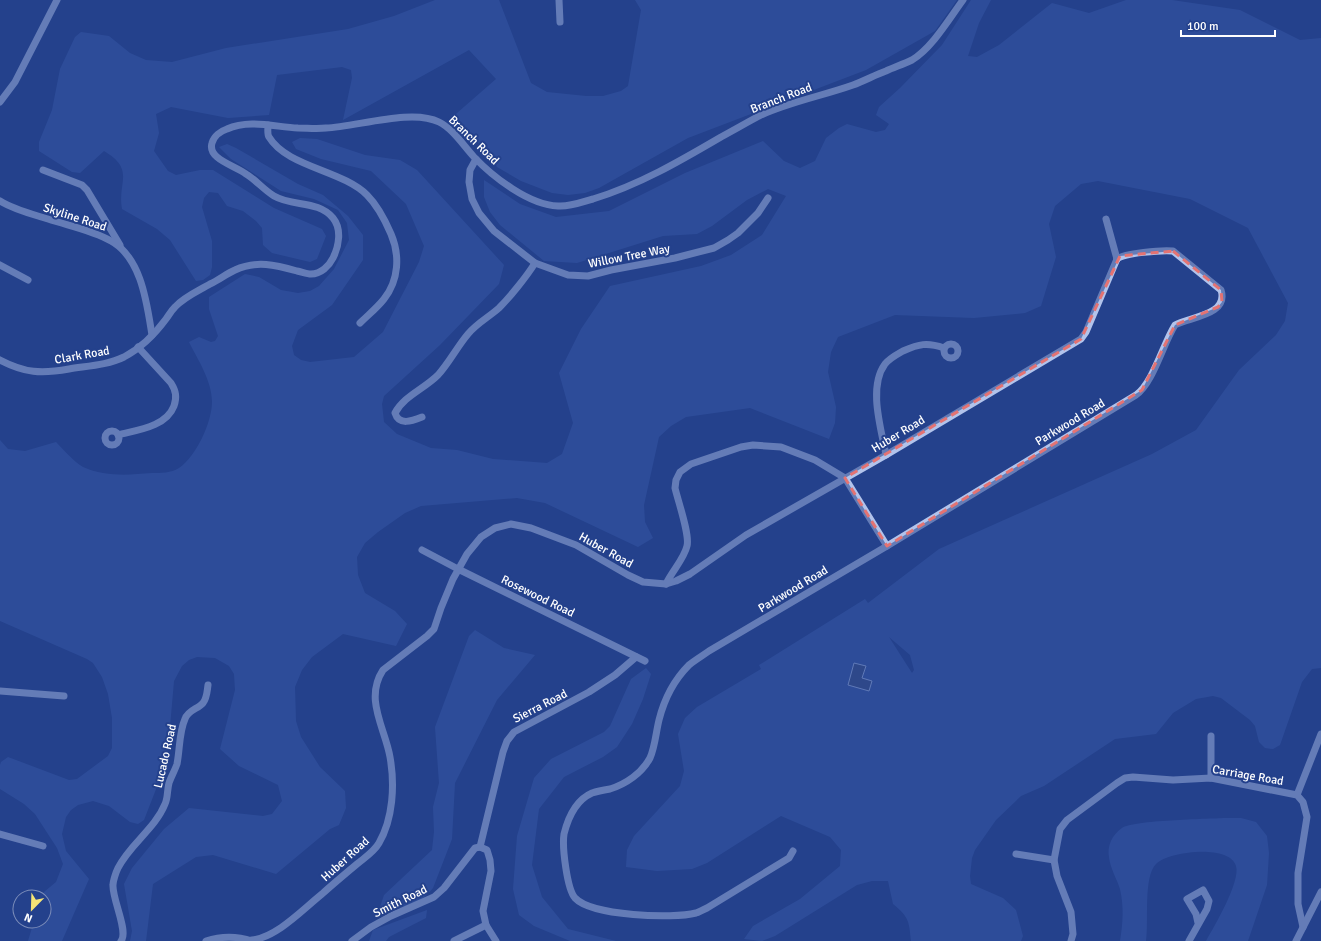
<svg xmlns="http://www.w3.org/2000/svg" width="1321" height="941" font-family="Signika,sans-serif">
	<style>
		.green { fill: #385aa9; fill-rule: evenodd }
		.water { fill: #3a5087; stroke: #a6bceb }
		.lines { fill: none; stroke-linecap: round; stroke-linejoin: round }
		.minor { stroke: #b2c3eb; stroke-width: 7 }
		.marked { fill: none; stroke: #e47373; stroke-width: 3; stroke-dasharray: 8 5; stroke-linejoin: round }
		.labels { text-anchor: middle; stroke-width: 4; stroke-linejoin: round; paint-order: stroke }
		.street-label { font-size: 12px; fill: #fff; stroke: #24418c }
	</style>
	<rect width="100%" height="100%" fill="#24418c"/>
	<!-- green -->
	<g class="green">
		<path d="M 435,0 L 499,0 L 531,83 L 547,92 L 586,96 L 603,96 L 621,91 L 628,86 L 641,10 L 635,0 L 957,0 L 935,31 L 866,70 L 688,138 L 599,188 L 585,193 L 568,195 L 552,193 L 521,181 L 497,167 L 488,151 L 449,120 L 496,79 L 469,50 L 343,120 L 352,78 L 351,70 L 342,67 L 277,75 L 269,115 L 228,118 L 171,107 L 156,114 L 159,133 L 154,151 L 168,171 L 176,175 L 200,170 L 213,170 L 274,208 L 322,229 L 326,236 L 317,259 L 310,262 L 272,253 L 263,245 L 262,228 L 256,221 L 243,211 L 227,206 L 218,193 L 209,192 L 204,198 L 202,207 L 212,241 L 212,267 L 210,275 L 203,280 L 196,281 L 170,240 L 157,229 L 122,209 C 117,182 136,170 104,151 L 80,173 L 72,172 L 39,151 L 39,142 L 52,110 L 60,69 L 75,37 L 81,32 L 109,36 L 130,53 L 146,60 L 172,62 L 226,48 L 348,29 L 394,16 Z"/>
		<path d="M 971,0 L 991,0 L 979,23 L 968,56 L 977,57 L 999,45 L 1052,3 L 1089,13 L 1126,0 L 1172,0 L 1240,10 L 1300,40 L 1321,38 L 1321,668 L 1312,669 L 1302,682 L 1280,745 L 1273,749 L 1265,748 L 1259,742 L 1255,726 L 1250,720 L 1221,698 L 1213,696 L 1196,699 L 1173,713 L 1156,734 L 1115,739 L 1044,786 L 1021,796 L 996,820 L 975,850 L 972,858 L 970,876 L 971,884 L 1003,898 L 1016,910 L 1023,936 L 1021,941 L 911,941 C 909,921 909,917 893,904 L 888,881 L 872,881 L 857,885 L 775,936 L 762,941 L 744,939 L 753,926 L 800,899 L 840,866 L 841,850 L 830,837 L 781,816 L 707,863 L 692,869 L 657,871 L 626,867 L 627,850 L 634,836 L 680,786 L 684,771 L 678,734 L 685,718 L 697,707 L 761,669 L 759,665 L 865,599 L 868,603 L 939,549 L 1152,454 L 1196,430 L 1239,370 L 1276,335 L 1285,321 L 1288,303 L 1248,228 L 1190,199 L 1098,181 L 1081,184 L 1055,206 L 1049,224 L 1056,257 L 1041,306 L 1025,313 L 974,318 L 895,315 L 838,337 L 831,352 L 828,372 L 836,407 L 835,423 L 829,439 L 750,408 L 686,417 L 671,426 L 659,437 L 644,505 L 645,522 L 653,538 L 638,547 L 545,503 L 517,498 L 421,506 L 405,513 L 378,532 L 365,543 L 357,557 L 358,575 L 365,593 L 395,611 L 407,624 L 396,646 L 343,634 L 312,657 L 302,670 L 295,687 L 296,721 L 301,737 L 320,767 L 345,791 L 346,808 L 339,825 L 330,829 L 276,874 L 213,855 L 196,857 L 153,884 L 146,941 L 130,941 L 132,931 L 124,884 L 132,868 L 164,829 L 189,808 L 263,816 L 272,814 L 282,801 L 278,785 L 239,766 L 220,749 L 235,690 L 234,674 L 229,666 L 215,658 L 197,657 L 189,660 L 182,666 L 174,681 L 167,761 L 144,820 L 138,824 L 130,822 L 109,806 L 93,801 L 78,805 L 71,810 L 66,817 L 62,834 L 66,851 L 89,879 L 62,941 L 28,941 L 34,921 L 44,921 L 44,897 L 42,897 L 44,892 L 56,882 L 63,864 L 57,848 L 35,814 L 24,804 L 0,789 L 0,765 L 1,762 L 8,757 L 69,780 L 77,779 L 108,756 L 112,748 L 112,718 L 108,694 L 102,677 L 93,663 L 87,659 L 0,621 L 0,440 L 8,449 L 25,451 L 56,442 C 63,449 74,462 83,467 C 105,477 129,475 152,473 C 161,473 171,473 179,468 C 196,457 212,422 212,402 C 212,381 198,360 189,342 L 199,337 L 211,342 L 215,341 L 218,336 L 209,309 L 209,297 L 245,274 L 259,277 L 281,290 L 298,293 L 310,291 L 319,286 L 334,269 L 349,240 L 347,223 L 338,210 L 314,199 L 281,191 L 231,159 L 219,147 L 227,144 L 236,148 L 298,184 L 323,195 L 348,216 L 363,235 L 363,260 L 332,305 L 298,330 L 292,346 L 294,355 L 301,360 L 310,362 L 354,357 L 383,332 L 419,262 L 424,246 L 406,204 L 371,171 L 321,159 L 296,149 L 292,142 L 300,138 L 317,139 L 365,155 L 400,160 L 417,170 L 504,265 L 499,284 L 440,345 L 384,396 L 382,404 L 384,422 L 397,434 L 431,448 L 457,450 L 493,459 L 547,463 L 562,454 L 573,423 L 559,373 L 581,329 L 610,286 L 701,266 L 731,255 L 762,235 L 786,196 L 768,189 L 747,200 L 712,226 L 697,234 L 663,236 L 577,263 L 544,261 L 500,225 L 490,212 L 484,197 L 484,180 L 520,204 L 556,217 L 609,211 L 685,173 L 763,141 L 784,161 L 800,168 L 815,161 L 826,138 L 839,128 L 847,124 L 876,132 L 885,130 L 889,124 L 876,115 L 879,107 L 900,88 L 942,45 ZM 889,637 L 910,655 L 914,670 L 912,673 Z"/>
		<path d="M 475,630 L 504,648 L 535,655 L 497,700 L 455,783 L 452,839 L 433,888 C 421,904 399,912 380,907 L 384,895 L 432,850 L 434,832 L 433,807 L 439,783 L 435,727 L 469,636 Z"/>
		<path d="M 646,668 L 651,674 L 643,699 L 632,724 L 617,747 L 603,757 L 564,777 L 539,809 L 532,865 L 542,897 L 568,929 L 616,941 L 570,941 L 534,926 L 519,915 L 513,889 L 517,836 L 534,778 L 551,759 L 604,732 L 610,726 L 631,679 Z"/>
		<path d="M 1225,818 L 1241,818 L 1256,822 L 1267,836 L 1269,853 L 1267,885 L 1248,941 L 1206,941 C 1214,927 1241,881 1236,866 C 1230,844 1169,851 1156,864 C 1143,877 1149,922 1146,941 L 1120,941 C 1123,924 1124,906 1120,889 C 1117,879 1110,868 1109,857 C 1107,846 1112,835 1122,828 C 1134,820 1207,819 1225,818 Z"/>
		<path d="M 427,910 L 426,918 L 389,937 L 386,941 L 369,941 L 373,930 Z"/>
	</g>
	<!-- water -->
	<path class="water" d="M 854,663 L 866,666 L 862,678 L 872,681 L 869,691 L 848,685 Z"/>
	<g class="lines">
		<!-- minor -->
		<g class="minor">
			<path d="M 559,0 L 560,22"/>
			<path d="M 0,102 L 15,82 L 57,0"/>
			<path d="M 268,125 C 268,129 267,134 269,137 C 287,167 342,170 367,195 C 378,206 385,220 391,234 C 400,255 399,280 384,299 C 377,308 368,315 360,323"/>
			<path d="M 476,159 L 470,170 L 469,182 L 472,199 L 479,213 L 494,231 L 535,263 L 568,275 L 588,276 L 611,270 L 675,258 L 714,248 L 728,240 L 738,233 L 758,213 L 768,198"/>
			<path d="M 43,170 L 82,185 L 87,190 L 120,245"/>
			<path d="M 0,201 C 14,210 32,214 48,219 C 69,226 92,230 111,241 C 142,258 147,305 152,335"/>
			<path d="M 1106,219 L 1117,259"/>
			<path d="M 0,265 L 28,280"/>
			<circle cx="951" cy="351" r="7"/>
			<path d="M 0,360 C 25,373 41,374 69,369 C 87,366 108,365 124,357 C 141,348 155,334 166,319 C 169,315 171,311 175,307 C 184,297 198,291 210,284 C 219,280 226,274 235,270 C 256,260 276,265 297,271 C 302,272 307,274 311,274 C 321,274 329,266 333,258 C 339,246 342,229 333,218 C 318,200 293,207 274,196 C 264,190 256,180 246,174 C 236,166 207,159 212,143 C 214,136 221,131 227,129 C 249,119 275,127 298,128 C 307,128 317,129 326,128 C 356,127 412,108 439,122 C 453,129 463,145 474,157 C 493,177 529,205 558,206 C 570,207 582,202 593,199 C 639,185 680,161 721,137 C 734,130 746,123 759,116 C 789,102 822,96 853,85 C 864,81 875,75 886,71 C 895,67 904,64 912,60 C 932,48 949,19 963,0"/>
			<path d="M 422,417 C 412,421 399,426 395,413 C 404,396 424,389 438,375 C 449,363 457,347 468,334 C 477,323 489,317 499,308 C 510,297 527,276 535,263"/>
			<circle cx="112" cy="438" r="7"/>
			<path d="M 118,435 C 137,430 166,427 174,406 C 177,397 176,391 171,383 L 138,347"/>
			<path d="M 886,455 C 881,428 868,387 885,364 C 890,358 896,355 903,351 C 919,344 927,342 944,348"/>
			<path d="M 422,550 L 458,569 L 645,661"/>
			<path d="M 666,584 C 672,571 684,559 687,546 C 690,535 678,501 675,488 L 676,480 L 680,472 L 691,464 L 741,447 L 753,445 L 781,447 L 815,460 L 845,478 L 887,546"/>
			<path d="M 0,691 L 64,696"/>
			<path d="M 1211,736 L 1211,778"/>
			<path d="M 1297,795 L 1321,734"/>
			<path d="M 0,834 L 43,846"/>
			<path d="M 480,847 L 503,752 L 507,741 L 514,732 L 589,692 L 615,675 L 636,657"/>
			<path d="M 793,851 L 789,858 L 707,908 C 703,910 699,912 696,913 C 673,919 592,916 575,898 C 567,889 562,847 564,834 C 568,818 576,800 592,793 C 598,791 604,790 610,789 C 626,784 642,773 650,758 C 655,747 656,732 659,720 C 664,700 674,680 689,665 C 695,660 702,656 709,651 L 887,546 L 1136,395 C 1153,383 1163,344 1175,325 C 1190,317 1229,315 1221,290 L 1173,251 C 1162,250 1124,253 1117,259"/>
			<path d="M 1016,854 L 1054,860"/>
			<path d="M 252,940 C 277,937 302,910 322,894 C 333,884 345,874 357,864 C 364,858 374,852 379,843 C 393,819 395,785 390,757 C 385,728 364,699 383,670 L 427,636 L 434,629 L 441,608 L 453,579 L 467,554 L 481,537 L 495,528 L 511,524 L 531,528 L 576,545 L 628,575 L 643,582 L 666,584 L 676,581 L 690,574 L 746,535 L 886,455 L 1081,339 L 1086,332 L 1117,259"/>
			<path d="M 121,941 C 129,932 112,899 113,885 C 113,881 116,872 118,868 C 130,844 155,829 165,804 C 168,798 167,790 169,783 C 171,777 175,770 177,764 C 180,749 179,732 185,719 C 188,710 198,709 203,703 C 207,698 207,692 208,685"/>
			<path d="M 206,941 C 221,936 237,936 252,941"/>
			<path d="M 352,941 L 371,927 L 391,916 L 434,897 L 444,888 L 475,848 L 480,847 L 487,850 L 490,860 L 491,871 L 483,911 L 486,925 L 496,941"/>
			<path d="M 454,941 L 486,925"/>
			<path d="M 1071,941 L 1073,934 L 1071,912 L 1057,876 L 1054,860 L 1060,829 L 1067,820 L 1117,783 L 1125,778 L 1133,777 L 1173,780 L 1211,778 L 1297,795 L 1303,802 L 1307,817 L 1298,873 L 1298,904 L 1303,927"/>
			<path d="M 1189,941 L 1207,909 L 1209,901 L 1203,890 L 1187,899 L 1196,914 L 1198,923"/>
			<path d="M 1296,941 L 1321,892"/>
		</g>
	</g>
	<!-- marked area -->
	<path d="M0 0H1321V941H0ZM 1173,251 L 1221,290 L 1222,302 L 1218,307 L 1175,325 L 1142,390 L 887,546 L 845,478 L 1081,339 L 1120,256 Z" fill="#24418c" fill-opacity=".55" fill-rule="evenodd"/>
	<path class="marked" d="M 1173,251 L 1221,290 L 1222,302 L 1218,307 L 1175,325 L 1142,390 L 887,546 L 845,478 L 1081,339 L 1120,256 Z"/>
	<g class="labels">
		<!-- street labels -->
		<g class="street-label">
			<text transform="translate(781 98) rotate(-21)" y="4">Branch Road</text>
			<text transform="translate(474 140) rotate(44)" y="4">Branch Road</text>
			<text transform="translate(75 217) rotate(18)" y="4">Skyline Road</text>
			<text transform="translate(629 256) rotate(-11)" y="4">Willow Tree Way</text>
			<text transform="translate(82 355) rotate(-10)" y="4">Clark Road</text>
			<text transform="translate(1070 422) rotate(-31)" y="4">Parkwood Road</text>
			<text transform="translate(898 434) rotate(-31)" y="4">Huber Road</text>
			<text transform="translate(606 550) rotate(29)" y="4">Huber Road</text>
			<text transform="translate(793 589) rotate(-31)" y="4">Parkwood Road</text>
			<text transform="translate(538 596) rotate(26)" y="4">Rosewood Road</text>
			<text transform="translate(540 706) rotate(-27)" y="4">Sierra Road</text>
			<text transform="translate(165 756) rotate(-77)" y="4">Lucado Road</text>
			<text transform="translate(1248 775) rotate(10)" y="4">Carriage Road</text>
			<text transform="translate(345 859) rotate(-42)" y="4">Huber Road</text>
			<text transform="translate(400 901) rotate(-26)" y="4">Smith Road</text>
		</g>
	</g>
	<!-- north arrow -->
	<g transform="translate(32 909) rotate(203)"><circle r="19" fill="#24418c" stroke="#7c8dba"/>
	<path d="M0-3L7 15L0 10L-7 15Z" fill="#f5e476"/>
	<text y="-6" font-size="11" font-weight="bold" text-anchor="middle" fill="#ffffff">N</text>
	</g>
	<!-- scale -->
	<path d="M1181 30v6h94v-6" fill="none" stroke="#ffffff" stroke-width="2"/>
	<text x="1187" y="30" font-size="12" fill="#ffffff" stroke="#24418c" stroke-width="3" paint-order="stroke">100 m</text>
</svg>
